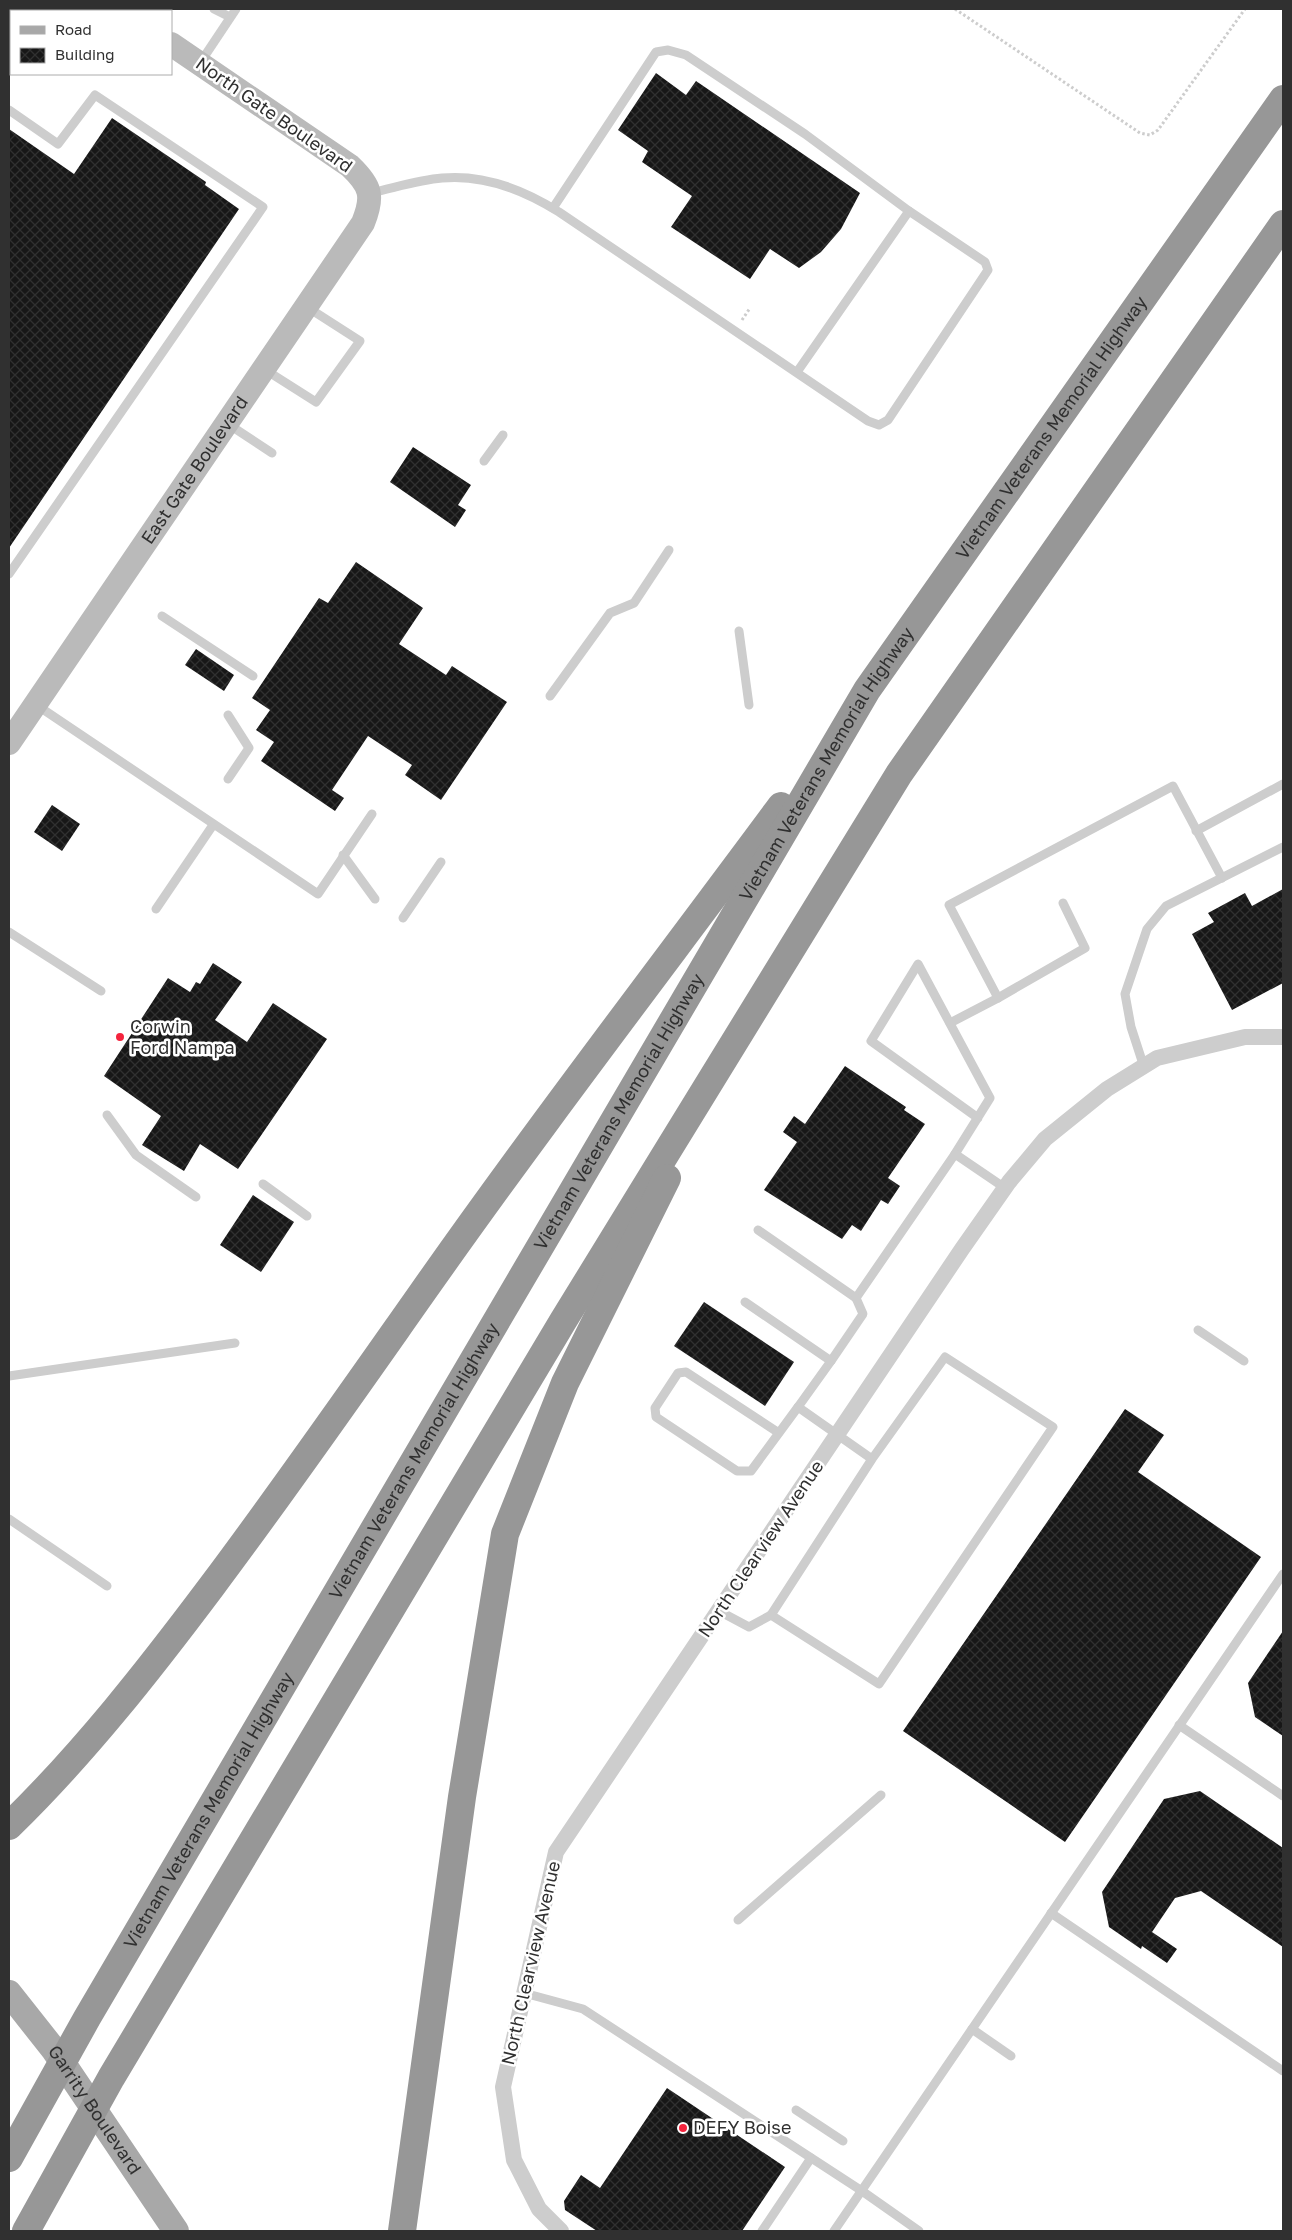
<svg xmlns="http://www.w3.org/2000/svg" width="1292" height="2240" font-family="'Golos Text',sans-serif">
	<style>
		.building { fill: url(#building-cross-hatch) }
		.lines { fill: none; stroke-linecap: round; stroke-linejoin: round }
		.path { stroke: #cdcdcd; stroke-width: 3; stroke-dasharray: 2.5 2.5; stroke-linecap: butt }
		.lane { stroke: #cdcdcd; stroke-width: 9 }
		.street { stroke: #cdcdcd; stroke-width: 16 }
		.secondary { stroke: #bababa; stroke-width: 24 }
		.primary { stroke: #a8a8a8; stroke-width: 26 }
		.highway { stroke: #979797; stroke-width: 28 }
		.poi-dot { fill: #f4243d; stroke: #fff; stroke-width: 2 }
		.labels { text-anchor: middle; stroke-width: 5; stroke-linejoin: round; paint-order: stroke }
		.street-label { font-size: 18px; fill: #303030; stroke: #fff }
		.poi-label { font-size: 18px; fill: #303030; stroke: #fff; text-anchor: start }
	</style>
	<defs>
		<pattern id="building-cross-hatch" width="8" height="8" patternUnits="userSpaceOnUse" patternTransform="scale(1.25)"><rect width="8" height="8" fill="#171717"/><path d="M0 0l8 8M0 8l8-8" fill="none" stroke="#303030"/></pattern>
	</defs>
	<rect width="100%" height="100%" fill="#fff"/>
	<!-- building -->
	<g class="building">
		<path d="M 656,73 L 686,95 L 696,81 L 860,193 L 841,229 L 821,252 L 799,268 L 770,249 L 750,279 L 671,227 L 692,196 L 642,162 L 648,151 L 618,130 Z"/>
		<path d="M 112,118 L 206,182 L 205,185 L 239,209 L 9,548 L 9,129 L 74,174 Z"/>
		<path d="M 413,447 L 471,485 L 458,505 L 466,510 L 455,527 L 390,482 Z"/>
		<path d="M 356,562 L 423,608 L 399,644 L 446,675 L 452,666 L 507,702 L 441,800 L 405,775 L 412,765 L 368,736 L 332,790 L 344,798 L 335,811 L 261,761 L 274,742 L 256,730 L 270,710 L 252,698 L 319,598 L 328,603 Z"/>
		<path d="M 196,649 L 234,675 L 224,691 L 185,665 Z"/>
		<path d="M 52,805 L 80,824 L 62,851 L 34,832 Z"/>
		<path d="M 1283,889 L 1283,983 L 1232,1010 L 1192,934 L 1214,922 L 1208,913 L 1245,893 L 1252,906 Z"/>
		<path d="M 213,963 L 242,982 L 215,1020 L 247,1042 L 273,1003 L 327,1039 L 238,1169 L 200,1144 L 184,1171 L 142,1145 L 161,1116 L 104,1076 L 168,978 L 190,992 L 196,982 L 200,984 Z"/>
		<path d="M 845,1066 L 906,1107 L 904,1110 L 925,1124 L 888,1178 L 900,1186 L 888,1204 L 881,1200 L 861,1231 L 852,1225 L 842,1239 L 764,1190 L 797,1142 L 783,1132 L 794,1116 L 805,1124 Z"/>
		<path d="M 253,1195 L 294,1222 L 261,1272 L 220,1245 Z"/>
		<path d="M 704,1302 L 794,1362 L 765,1406 L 674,1346 Z"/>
		<path d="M 1125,1409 L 1164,1435 L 1138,1472 L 1261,1557 L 1065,1842 L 903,1731 Z"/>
		<path d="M 1283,1631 L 1283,1736 L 1255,1717 L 1248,1683 Z"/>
		<path d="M 1200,1791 L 1283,1848 L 1283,1947 L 1201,1891 L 1175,1898 L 1152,1932 L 1177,1949 L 1167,1963 L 1142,1946 L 1141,1949 L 1109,1927 L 1102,1892 L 1164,1799 Z"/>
		<path d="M 667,2088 L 785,2167 L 742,2231 L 597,2231 L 565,2210 L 564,2201 L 581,2175 L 600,2188 Z"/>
	</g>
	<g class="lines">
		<!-- path -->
		<g class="path">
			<path d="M 955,9 L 1140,133 L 1150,135 L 1158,130 L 1245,9"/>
			<path d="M 742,320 L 750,308"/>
		</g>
		<!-- lane -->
		<g class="lane">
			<path d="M 214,9 L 230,17"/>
			<path d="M 38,11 L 39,9"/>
			<path d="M 9,52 L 11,49"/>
			<path d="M 200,63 L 236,9"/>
			<path d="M 9,110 L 58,144 L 95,95 L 263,207 L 9,574"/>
			<path d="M 370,193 C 394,188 418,180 442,178 C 484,174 524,190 559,212 L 868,421 L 879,425 L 888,420 L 988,270 L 985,262 L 909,211 L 797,372"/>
			<path d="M 553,208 L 656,52 L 668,50 L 686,55 L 805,134 L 909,211"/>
			<path d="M 264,369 L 316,402 L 360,341 L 307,307"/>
			<path d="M 228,424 L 272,453"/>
			<path d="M 484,461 L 503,435"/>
			<path d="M 162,616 L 253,676"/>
			<path d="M 739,631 L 749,705"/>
			<path d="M 550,696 L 610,613 L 634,603 L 669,550"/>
			<path d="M 35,704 L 318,894 L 372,814"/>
			<path d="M 228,715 L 249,748 L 228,779"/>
			<path d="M 1196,831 L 1283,784"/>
			<path d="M 343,855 L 375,899"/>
			<path d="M 1063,903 L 1085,948 L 998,998 L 949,905 L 1173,786 L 1222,878"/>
			<path d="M 156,909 L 213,825"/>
			<path d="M 403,918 L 441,862"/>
			<path d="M 9,932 L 101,991"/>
			<path d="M 950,1023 L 998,998"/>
			<path d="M 1144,1067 L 1131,1027 L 1125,994 L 1147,929 L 1166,906 L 1283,847"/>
			<path d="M 107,1115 L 136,1155 L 196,1197"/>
			<path d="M 978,1118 L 871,1041 L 918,964 L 990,1098 L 955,1154 L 1005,1188"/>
			<path d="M 263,1184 L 307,1216"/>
			<path d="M 758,1230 L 856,1298 L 955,1154"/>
			<path d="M 745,1302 L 831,1361 L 798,1407 L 872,1459 L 945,1357 L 1053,1427 L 879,1684 L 771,1615 L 872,1459"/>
			<path d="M 1198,1330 L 1244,1361"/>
			<path d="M 831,1361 L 863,1314 L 856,1298"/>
			<path d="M 9,1376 L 235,1343"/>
			<path d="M 779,1433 L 686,1372 L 678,1373 L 655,1408 L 656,1417 L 737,1471 L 751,1471 L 798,1407"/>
			<path d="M 9,1519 L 107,1586"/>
			<path d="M 719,1611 L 749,1627 L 771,1615"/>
			<path d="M 1179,1725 L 1283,1796"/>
			<path d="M 1051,1913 L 1283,2071"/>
			<path d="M 738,1920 L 881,1795"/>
			<path d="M 524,1993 L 583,2009 L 862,2191 L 919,2231"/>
			<path d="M 972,2029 L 1011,2056"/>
			<path d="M 796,2110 L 843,2141"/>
			<path d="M 762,2231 L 811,2158"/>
			<path d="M 834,2231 L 1283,1574"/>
		</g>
		<!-- street -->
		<path class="street" d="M 561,2231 L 539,2209 L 514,2160 L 503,2087 L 556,1852 L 962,1249 L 1009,1182 L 1045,1139 L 1107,1089 L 1157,1058 L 1245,1037 L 1283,1037"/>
		<!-- secondary -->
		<g class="secondary">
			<path d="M 118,9 L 122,11"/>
			<path id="s1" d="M 9,743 L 363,223 C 374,196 371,186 350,166 L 171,44"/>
		</g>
		<!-- primary -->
		<path class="primary" id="s2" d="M 9,1993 L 54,2050 L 176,2231"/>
		<!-- highway -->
		<g class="highway">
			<path d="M 9,1826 C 84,1753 149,1670 212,1586 C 284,1490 353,1391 422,1293 C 538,1128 661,968 781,806"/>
			<path id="s3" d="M 9,2158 L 87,2018 L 867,690 L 1283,99"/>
			<path d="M 26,2231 L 111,2078 L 563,1321 L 899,774 L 1283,224"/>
			<path d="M 402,2231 L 462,1797 L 505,1534 L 565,1383 L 667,1178"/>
		</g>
	</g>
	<!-- markers -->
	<g class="poi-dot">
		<circle cx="120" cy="1037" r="5"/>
		<circle cx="683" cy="2128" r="5"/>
	</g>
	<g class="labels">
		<!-- street labels -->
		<g class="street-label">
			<text transform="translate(274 115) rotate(35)" y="6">North Gate Boulevard</text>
			<text dy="6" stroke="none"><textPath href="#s3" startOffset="2021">Vietnam Veterans Memorial Highway</textPath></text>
			<text dy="6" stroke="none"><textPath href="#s1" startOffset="330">East Gate Boulevard</textPath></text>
			<text dy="6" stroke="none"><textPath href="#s3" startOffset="1616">Vietnam Veterans Memorial Highway</textPath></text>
			<text dy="6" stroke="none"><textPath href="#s3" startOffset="1211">Vietnam Veterans Memorial Highway</textPath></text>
			<text dy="6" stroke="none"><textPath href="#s3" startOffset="806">Vietnam Veterans Memorial Highway</textPath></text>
			<text transform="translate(761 1549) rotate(-56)" y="6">North Clearview Avenue</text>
			<text dy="6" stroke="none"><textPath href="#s3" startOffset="401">Vietnam Veterans Memorial Highway</textPath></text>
			<text transform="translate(531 1963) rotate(-77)" y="6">North Clearview Avenue</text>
			<text dy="6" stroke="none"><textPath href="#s2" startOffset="145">Garrity Boulevard</textPath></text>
		</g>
		<!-- poi labels -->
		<g class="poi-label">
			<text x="130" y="1033">Corwin<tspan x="130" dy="21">Ford Nampa</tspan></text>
			<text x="693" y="2134">DEFY Boise</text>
		</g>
	</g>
	<!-- border -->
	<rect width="1292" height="2240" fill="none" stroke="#303030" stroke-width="20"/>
	<!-- legend -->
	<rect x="10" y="10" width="162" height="65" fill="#ffffff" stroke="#acacac"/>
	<rect x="20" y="26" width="25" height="8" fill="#a8a8a8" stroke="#acacac"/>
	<text x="55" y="35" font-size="15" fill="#303030">Road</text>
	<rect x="20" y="48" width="25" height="15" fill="url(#building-cross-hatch)" stroke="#acacac"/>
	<text x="55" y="60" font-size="15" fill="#303030">Building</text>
</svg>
